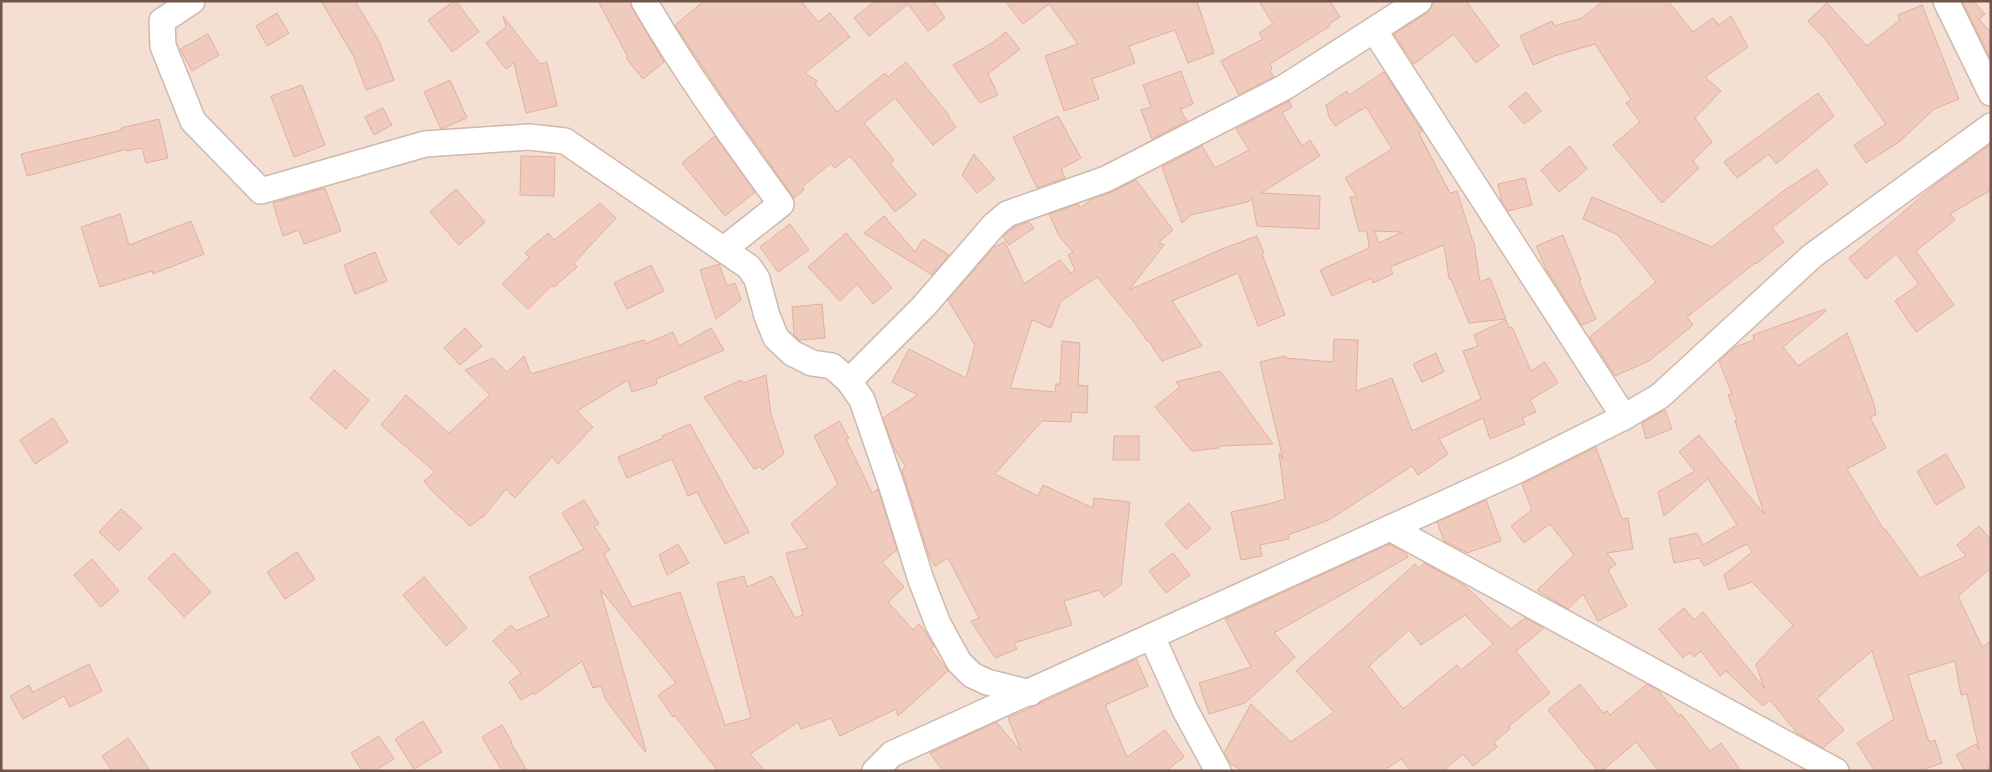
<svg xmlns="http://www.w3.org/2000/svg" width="1992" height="772" font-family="'Open Sans',sans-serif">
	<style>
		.residential { fill: #f3e0d2 }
		.commercial { fill: #fcded7 }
		.building { fill: #f0cabc; stroke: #e2af9c; fill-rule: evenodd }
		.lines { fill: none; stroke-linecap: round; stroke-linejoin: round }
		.minor-casing { stroke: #cfb8ad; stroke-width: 28 }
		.minor { stroke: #fff; stroke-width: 25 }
	</style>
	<rect width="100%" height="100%" fill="#fbefe3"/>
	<!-- residential -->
	<rect class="residential" x="1" y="1" width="1990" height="770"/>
	<!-- commercial -->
	<path class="commercial" d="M 1964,1 L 1991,1 L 1991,57 Z"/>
	<!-- building -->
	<g class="building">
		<path d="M 321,1 L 355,1 L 379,41 L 394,80 L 366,90 L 354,57 Z"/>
		<path d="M 454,1 L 456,1 L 479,32 L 452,52 L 428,20 Z"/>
		<path d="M 598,1 L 630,1 L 632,8 L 664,62 L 643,79 L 626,58 L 628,57 Z"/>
		<path d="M 704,1 L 801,1 L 818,22 L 830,13 L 850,37 L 805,73 L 817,81 L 815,84 L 837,112 L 885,73 L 888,77 L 906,62 L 950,117 L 949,118 L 956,127 L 933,145 L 895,98 L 864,123 L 894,160 L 890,163 L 916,195 L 895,212 L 850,156 L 835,168 L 831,163 L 802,187 L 804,190 L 794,198 L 722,96 L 675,25 Z"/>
		<path d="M 875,1 L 933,1 L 945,18 L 928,31 L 908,4 L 869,36 L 854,18 Z"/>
		<path d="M 1005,1 L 1197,1 L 1214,53 L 1188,63 L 1175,30 L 1129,46 L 1135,63 L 1092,79 L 1099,99 L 1064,111 L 1045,56 L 1078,44 L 1049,4 L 1023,24 Z"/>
		<path d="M 1259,1 L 1330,1 L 1340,17 L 1329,24 L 1330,26 L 1270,64 L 1272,69 L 1270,71 L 1274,77 L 1239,95 L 1221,61 L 1263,39 L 1259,33 L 1273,24 Z"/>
		<path d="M 1433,1 L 1466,1 L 1499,46 L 1476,63 L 1454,34 L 1414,64 L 1394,34 L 1427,13 L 1431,8 Z"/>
		<path d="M 1603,1 L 1668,1 L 1693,32 L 1713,18 L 1719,25 L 1731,16 L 1748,47 L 1705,77 L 1721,91 L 1695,118 L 1712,142 L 1693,161 L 1699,168 L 1662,203 L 1613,145 L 1640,122 L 1626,103 L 1631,99 L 1595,44 L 1554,56 L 1533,65 L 1520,36 L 1552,21 L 1554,26 L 1582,18 Z"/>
		<path d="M 1962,1 L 1973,1 L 1985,14 L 1979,19 L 1991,33 L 1991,60 Z"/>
		<path d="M 1827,3 L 1867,46 L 1900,20 L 1898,15 L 1922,5 L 1959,99 L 1934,109 L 1899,142 L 1866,163 L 1854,145 L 1886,124 L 1823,36 L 1822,36 L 1808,21 Z"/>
		<path d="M 277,13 L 289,33 L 267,46 L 256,26 Z"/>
		<path d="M 503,16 L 540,64 L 547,62 L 557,106 L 526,113 L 514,63 L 506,69 L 486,43 L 506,27 Z"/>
		<path d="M 1006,32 L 1020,49 L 988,74 L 998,95 L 980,103 L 953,65 L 992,43 Z"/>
		<path d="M 208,34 L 219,55 L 192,71 L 180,49 Z"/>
		<path d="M 1181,71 L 1193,104 L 1180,109 L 1187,121 L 1152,139 L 1141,110 L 1151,107 L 1143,85 Z"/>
		<path d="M 1384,72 L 1422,131 L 1419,134 L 1450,193 L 1457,191 L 1473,242 L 1474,242 L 1480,282 L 1490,278 L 1506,319 L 1469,323 L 1451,279 L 1449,279 L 1444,245 L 1390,267 L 1393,274 L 1373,283 L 1372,278 L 1332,296 L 1320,270 L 1369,248 L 1367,231 L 1359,231 L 1350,197 L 1357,197 L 1345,178 L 1392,149 L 1366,107 L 1335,126 L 1329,117 L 1326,105 L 1347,91 L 1349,95 ZM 1374,231 L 1402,232 L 1379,243 Z"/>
		<path d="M 450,80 L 467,118 L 441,129 L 424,92 Z"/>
		<path d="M 302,85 L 325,145 L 294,157 L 271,96 Z"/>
		<path d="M 1526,92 L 1541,111 L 1524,124 L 1509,106 Z"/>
		<path d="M 1818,93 L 1834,116 L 1776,164 L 1769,154 L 1737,178 L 1724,162 Z"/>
		<path d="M 1289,101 L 1292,107 L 1282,113 L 1302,146 L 1310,140 L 1320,156 L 1261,193 L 1320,196 L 1319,229 L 1257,226 L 1252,199 L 1247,202 L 1191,215 L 1182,223 L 1162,167 L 1202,146 L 1215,168 L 1249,150 L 1236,129 Z"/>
		<path d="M 383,108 L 392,125 L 374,135 L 365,117 Z"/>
		<path d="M 1058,116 L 1081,158 L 1061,169 L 1065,178 L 1037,188 L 1013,137 Z"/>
		<path d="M 159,119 L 168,158 L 146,163 L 142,148 L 127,151 L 127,149 L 27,176 L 21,154 L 122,130 L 121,128 Z"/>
		<path d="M 715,136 L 755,192 L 725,216 L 682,163 Z"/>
		<path d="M 1991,144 L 1991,190 L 1950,214 L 1955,220 L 1916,251 L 1954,305 L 1916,332 L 1895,301 L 1919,284 L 1896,254 L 1866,279 L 1849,258 L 1935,185 Z"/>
		<path d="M 1570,146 L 1587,169 L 1559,192 L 1541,170 Z"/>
		<path d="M 974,154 L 995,179 L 977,193 L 962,175 Z"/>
		<path d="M 521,156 L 555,157 L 554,196 L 520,195 Z"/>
		<path d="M 1817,169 L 1828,184 L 1772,228 L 1784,242 L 1756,264 L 1755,263 L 1687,317 L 1693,325 L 1649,361 L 1615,376 L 1590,337 L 1656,282 L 1618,235 L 1583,219 L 1592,197 L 1712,247 L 1782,192 Z"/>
		<path d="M 1525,178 L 1532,205 L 1508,211 L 1502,202 L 1498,184 Z"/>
		<path d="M 1136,180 L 1173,230 L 1159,242 L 1164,245 L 1129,290 L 1222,249 L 1257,236 L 1264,253 L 1262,254 L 1285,315 L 1258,326 L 1238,273 L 1172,301 L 1202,346 L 1162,361 L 1148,340 L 1147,341 L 1134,322 L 1097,277 L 1061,301 L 1051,328 L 1032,320 L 1010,388 L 1055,392 L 1056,384 L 1060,384 L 1062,341 L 1080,343 L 1078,385 L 1088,386 L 1087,413 L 1072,412 L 1071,422 L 1042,421 L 995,474 L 1038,496 L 1043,485 L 1093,508 L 1094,498 L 1130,502 L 1121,585 L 1104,597 L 1099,590 L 1064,601 L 1072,625 L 1014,643 L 1017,649 L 995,658 L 971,621 L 979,618 L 948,558 L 935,566 L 929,556 L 902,470 L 906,467 L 894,448 L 883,418 L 918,395 L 892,382 L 909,349 L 966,378 L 975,345 L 948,300 L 994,247 L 1005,242 L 1024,284 L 1060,260 L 1071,273 L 1075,270 L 1068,255 L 1073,252 L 1059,236 L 1049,214 L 1078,204 L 1080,208 L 1092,199 L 1112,192 Z"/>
		<path d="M 325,188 L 341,231 L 304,244 L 299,230 L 283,236 L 273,203 Z"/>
		<path d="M 456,189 L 485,222 L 459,245 L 430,212 Z"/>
		<path d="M 600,203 L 616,218 L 574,263 L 577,267 L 554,287 L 552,285 L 528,309 L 502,284 L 529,257 L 525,253 L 548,233 L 554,240 Z"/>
		<path d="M 120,214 L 129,245 L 191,221 L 204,254 L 153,274 L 152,271 L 100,287 L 81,227 Z"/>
		<path d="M 884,216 L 915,252 L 923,239 L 949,255 L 932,275 L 864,233 Z"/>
		<path d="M 1029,222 L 1034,228 L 1009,245 L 1003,237 L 1014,227 Z"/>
		<path d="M 790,224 L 809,250 L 778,272 L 760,247 Z"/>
		<path d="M 846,233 L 892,288 L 873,304 L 857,284 L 840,301 L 808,267 Z"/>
		<path d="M 1563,235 L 1581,280 L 1579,281 L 1596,319 L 1582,325 L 1546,269 L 1536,246 Z"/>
		<path d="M 375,252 L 387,281 L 355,294 L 344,265 Z"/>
		<path d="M 719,264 L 727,286 L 735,283 L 741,300 L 716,319 L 700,270 Z"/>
		<path d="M 651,265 L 664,291 L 627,309 L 614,283 Z"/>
		<path d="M 822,304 L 825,338 L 799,340 L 794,335 L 792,307 Z"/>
		<path d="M 1825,309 L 1826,311 L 1783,347 L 1798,366 L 1847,333 L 1874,404 L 1876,415 L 1870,417 L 1886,448 L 1847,469 L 1884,530 L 1885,529 L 1920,578 L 1966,556 L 1957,545 L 1979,526 L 1991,540 L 1991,568 L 1958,596 L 1982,647 L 1991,641 L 1991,765 L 1987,765 L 1990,771 L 1965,771 L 1956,755 L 1976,744 L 1979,750 L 1967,694 L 1961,695 L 1955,661 L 1908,675 L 1929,742 L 1935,740 L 1942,763 L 1919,771 L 1875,771 L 1857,743 L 1894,719 L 1872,651 L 1836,681 L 1817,699 L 1844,730 L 1823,748 L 1797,733 L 1770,700 L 1763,706 L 1726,671 L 1720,676 L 1701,651 L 1694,657 L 1690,652 L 1683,658 L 1659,629 L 1684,608 L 1694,620 L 1703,612 L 1764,688 L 1756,664 L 1793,625 L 1752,582 L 1729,590 L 1724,575 L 1752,552 L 1747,544 L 1704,566 L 1699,558 L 1674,563 L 1669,539 L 1697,533 L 1703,545 L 1737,525 L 1708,479 L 1664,516 L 1658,492 L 1695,471 L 1679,452 L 1699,435 L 1764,514 L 1735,421 L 1737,420 L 1728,395 L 1732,394 L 1719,361 L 1735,347 L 1754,340 L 1753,335 Z"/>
		<path d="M 1506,320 L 1509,328 L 1512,327 L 1531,371 L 1545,362 L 1558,383 L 1530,400 L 1536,412 L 1522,418 L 1525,424 L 1490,439 L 1483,418 L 1439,439 L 1448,454 L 1418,475 L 1412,466 L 1329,520 L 1288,535 L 1289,539 L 1260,545 L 1262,556 L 1241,560 L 1231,512 L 1269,504 L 1285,499 L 1279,453 L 1283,459 L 1260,362 L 1285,356 L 1285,358 L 1333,362 L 1334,339 L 1358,340 L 1356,391 L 1392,378 L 1412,431 L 1481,399 L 1463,351 L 1478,346 L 1474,335 Z"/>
		<path d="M 465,328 L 482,346 L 460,365 L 444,348 Z"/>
		<path d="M 711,328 L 724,350 L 656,379 L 657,384 L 632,392 L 628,380 L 577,411 L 593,427 L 558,464 L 552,457 L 515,498 L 506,489 L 484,516 L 470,526 L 434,493 L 424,481 L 435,472 L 381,425 L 406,395 L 449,433 L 490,395 L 465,370 L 493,358 L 507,372 L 524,356 L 531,374 L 644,340 L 645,344 L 673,332 L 679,346 Z"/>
		<path d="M 1436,353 L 1444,372 L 1422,382 L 1413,364 Z"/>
		<path d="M 334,370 L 369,400 L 346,429 L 310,398 Z"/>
		<path d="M 1220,371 L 1273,444 L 1219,446 L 1219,448 L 1192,451 L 1155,407 L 1180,387 L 1176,382 Z"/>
		<path d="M 766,375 L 771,414 L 784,454 L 762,470 L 761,466 L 754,469 L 704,397 L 741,380 L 743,383 Z"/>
		<path d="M 1665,410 L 1672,429 L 1646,439 L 1642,423 Z"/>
		<path d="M 53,418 L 68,442 L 35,464 L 20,440 Z"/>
		<path d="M 839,421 L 849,438 L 846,439 L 872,493 L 878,489 L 897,550 L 882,562 L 904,587 L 888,602 L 913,630 L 919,624 L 926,633 L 934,646 L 931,649 L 948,671 L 898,716 L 896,709 L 840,736 L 831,718 L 801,729 L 798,722 L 750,754 L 765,771 L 718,771 L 675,716 L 673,717 L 658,695 L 676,683 L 600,589 L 646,751 L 645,752 L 606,700 L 601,686 L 593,688 L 582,661 L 534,695 L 533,693 L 521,700 L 509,682 L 521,673 L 493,641 L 511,625 L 516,631 L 549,616 L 529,577 L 584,549 L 562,513 L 584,500 L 599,524 L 594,526 L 610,550 L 604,554 L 632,607 L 680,592 L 725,725 L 751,718 L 717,583 L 744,576 L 747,587 L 772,576 L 795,618 L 803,615 L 786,553 L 808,548 L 791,524 L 838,484 L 814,436 Z"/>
		<path d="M 690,424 L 749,532 L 725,544 L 697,492 L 688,496 L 672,459 L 627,478 L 618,457 L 663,438 L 662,436 Z"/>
		<path d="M 1114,436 L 1139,436 L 1139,460 L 1113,460 Z"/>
		<path d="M 1596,447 L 1622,519 L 1628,518 L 1633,549 L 1607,553 L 1616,564 L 1608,570 L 1627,606 L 1598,621 L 1583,594 L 1568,609 L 1537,590 L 1574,555 L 1550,524 L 1524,543 L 1511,526 L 1532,510 L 1522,484 Z"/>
		<path d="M 1946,454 L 1965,487 L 1936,505 L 1917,471 Z"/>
		<path d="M 1486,500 L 1501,541 L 1467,553 L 1444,541 L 1437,522 Z"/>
		<path d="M 1189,503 L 1211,529 L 1186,549 L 1165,524 Z"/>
		<path d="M 121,509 L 142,528 L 119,551 L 99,532 Z"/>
		<path d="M 678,544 L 689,563 L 667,575 L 659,555 Z"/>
		<path d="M 1389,544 L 1405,552 L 1408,557 L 1274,633 L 1295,657 L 1245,703 L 1209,714 L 1199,683 L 1251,667 L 1225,619 Z"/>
		<path d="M 297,552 L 315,579 L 285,599 L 267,572 Z"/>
		<path d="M 174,553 L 211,592 L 184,617 L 148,578 Z"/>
		<path d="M 1173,553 L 1190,575 L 1166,593 L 1149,571 Z"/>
		<path d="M 92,559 L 119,591 L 101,607 L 74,575 Z"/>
		<path d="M 1424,563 L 1464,585 L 1511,629 L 1525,618 L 1544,628 L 1516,651 L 1550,693 L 1509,726 L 1510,729 L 1494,742 L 1497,747 L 1473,766 L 1463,754 L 1443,771 L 1411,771 L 1401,759 L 1383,771 L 1243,771 L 1231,764 L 1224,753 L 1251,704 L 1291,742 L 1334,712 L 1296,671 L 1415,564 L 1419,568 ZM 1465,615 L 1493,644 L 1461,670 L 1457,665 L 1403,709 L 1369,666 L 1409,630 L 1421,645 Z"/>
		<path d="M 424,577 L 467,628 L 446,646 L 403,595 Z"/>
		<path d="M 1136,659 L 1148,686 L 1105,705 L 1127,757 L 1165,730 L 1184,757 L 1166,771 L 943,771 L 930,753 L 996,722 L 1021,751 L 1008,718 Z"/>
		<path d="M 89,664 L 102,691 L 70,707 L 64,696 L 23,719 L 10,696 L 29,685 L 33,692 Z"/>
		<path d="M 1580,684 L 1603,713 L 1607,711 L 1610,715 L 1647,684 L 1658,690 L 1679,716 L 1681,714 L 1710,751 L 1721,743 L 1741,771 L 1659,771 L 1636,742 L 1602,771 L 1598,771 L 1548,710 Z"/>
		<path d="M 423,721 L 442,752 L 414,769 L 395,739 Z"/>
		<path d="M 502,725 L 512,742 L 511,743 L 527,771 L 502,771 L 482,737 Z"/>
		<path d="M 379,736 L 394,759 L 374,771 L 362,771 L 351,753 Z"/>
		<path d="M 128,738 L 150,771 L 112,771 L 102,756 Z"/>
	</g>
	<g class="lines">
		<!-- minor casing -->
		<g class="minor-casing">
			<g id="minor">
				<path d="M 192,1 L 162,21 L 163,46 L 193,121 L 261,191 L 425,144 L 529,137 L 565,141 L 749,267 L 757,279 L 767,316 L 776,338 L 792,353 L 812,363 L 832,366 L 849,381 L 862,400 L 892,487 L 921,580 L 938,624 L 959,662 L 972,675 L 987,682 L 1030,693"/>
				<path d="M 644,1 C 685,72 733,138 781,204 L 724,249"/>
				<path d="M 1946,1 L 1991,93"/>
				<path d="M 1374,30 L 1624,417"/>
				<path d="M 849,381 L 924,306 L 994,225 L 1007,214 L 1106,179 L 1285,87 L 1419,1"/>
				<path d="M 1390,528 L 1836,771"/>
				<path d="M 1152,637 L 1185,710 L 1218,771"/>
				<path d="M 875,771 L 892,754 L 1518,470 L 1624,417 L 1660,396 L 1812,256 L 1991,126"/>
			</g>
		</g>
		<!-- minor -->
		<use href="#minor" class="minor"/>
	</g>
	<!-- border -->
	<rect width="1992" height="772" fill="none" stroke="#73544a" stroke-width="5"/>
</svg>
